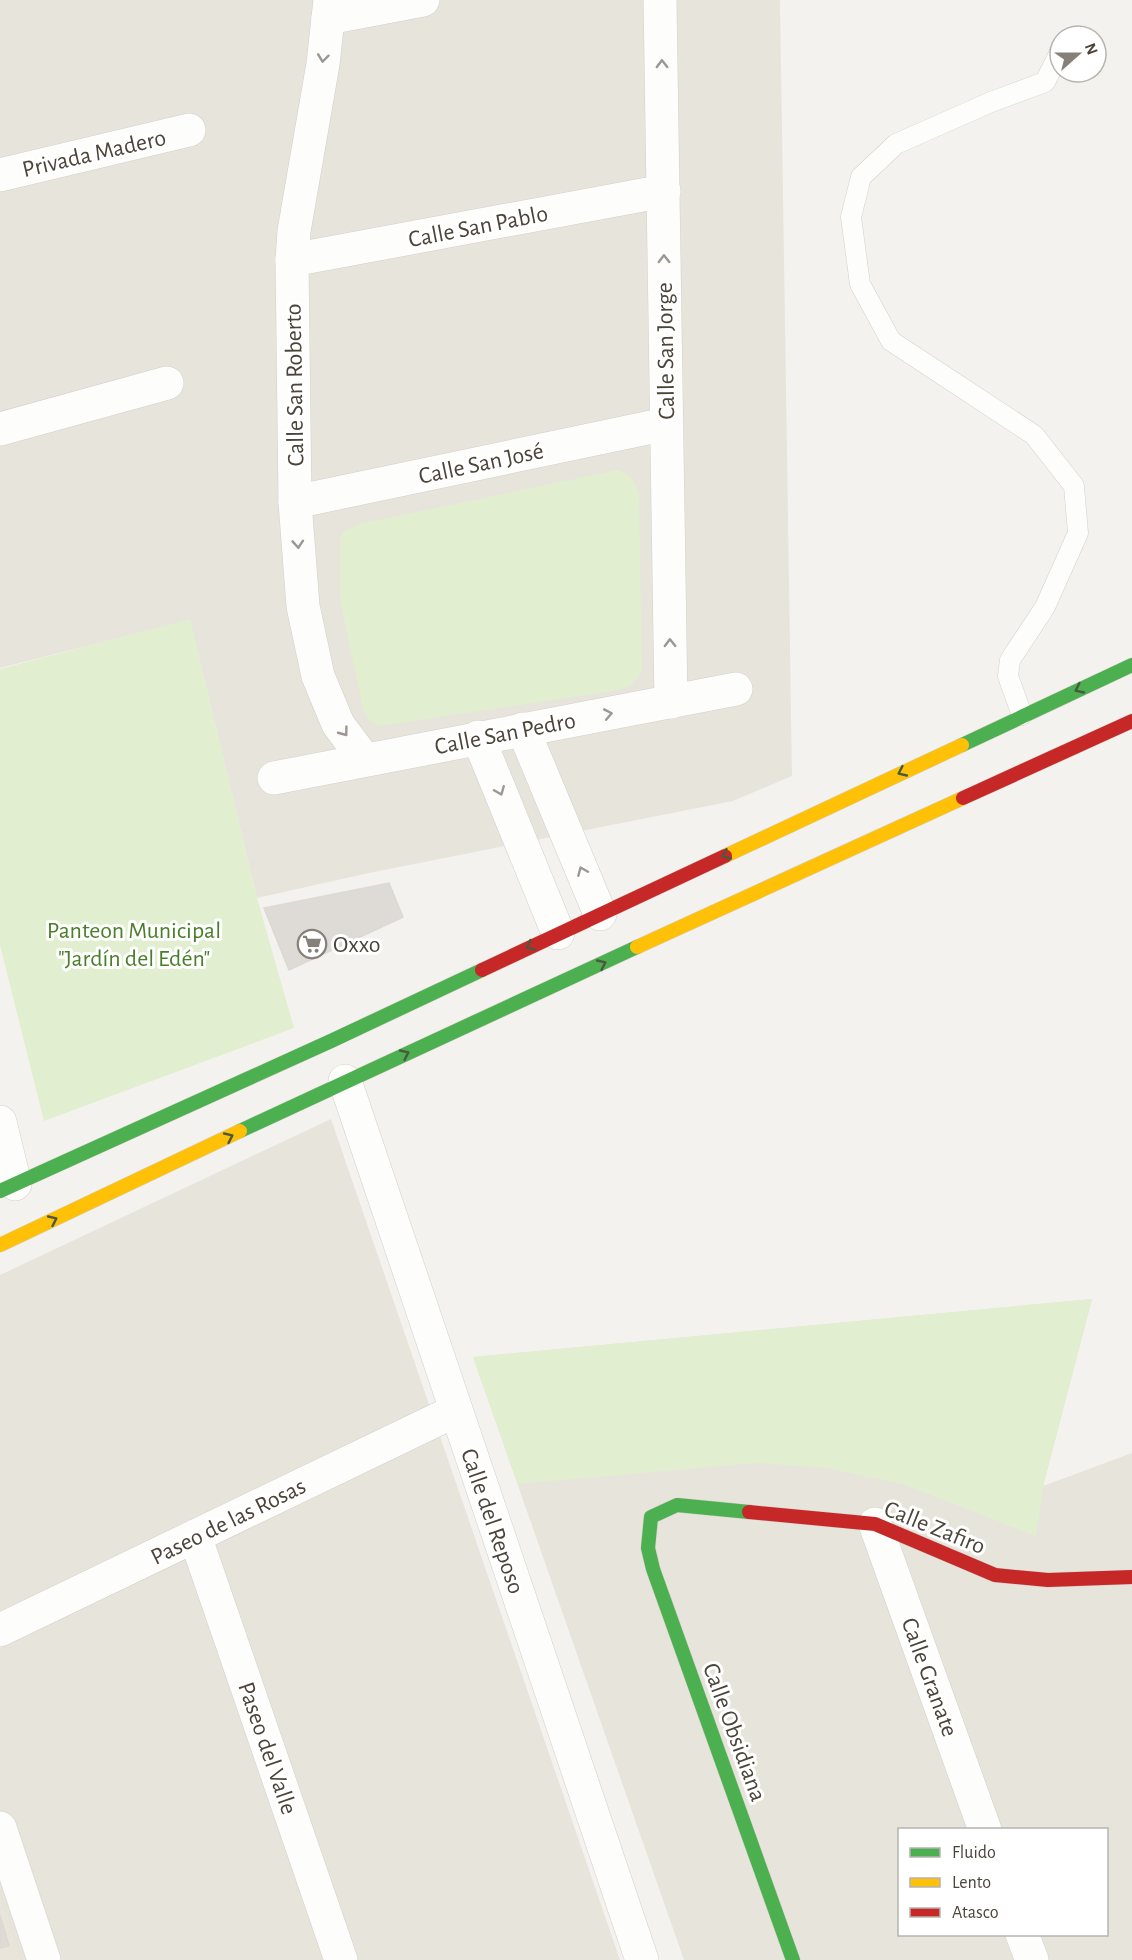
<svg xmlns="http://www.w3.org/2000/svg" width="1132" height="1960" font-family="'Alegreya Sans',sans-serif">
	<style>
		.residential { fill: #e7e4dc; fill-rule: evenodd }
		.education { fill: #eae5da }
		.green { fill: #e1eecf }
		.building { fill: #dedbd6; stroke: #dcd9d4; stroke-width: 1.5 }
		.lines { fill: none; stroke-linecap: round; stroke-linejoin: round }
		.lane-casing { stroke: #d2d0cb; stroke-width: 21 }
		.street-casing { stroke: #d2d0cb; stroke-width: 34 }
		.fast-casing { stroke: #d3cfc5; stroke-width: 15 }
		.slow-casing { stroke: #d3cfc5; stroke-width: 15 }
		.jam-casing { stroke: #d3cfc5; stroke-width: 15 }
		.lane { stroke: #fdfdfc; stroke-width: 20 }
		.street { stroke: #fdfdfc; stroke-width: 33 }
		.fast { stroke: #4caf50; stroke-width: 14 }
		.slow { stroke: #ffc107; stroke-width: 14 }
		.jam { stroke: #c62828; stroke-width: 14 }
		.oneway { stroke: #9b9791 }
		.oneway2 { stroke: #4b593e }
		.labels { text-anchor: middle; stroke-width: 6; stroke-linejoin: round; paint-order: stroke }
		.street-label { font-size: 24px; fill: #4b4439; stroke: #fff }
		.park-label { font-size: 24px; fill: #4a7f2a; stroke: #fff }
		.poi-label { font-size: 24px; fill: #4b4439; stroke: #fff; text-anchor: start }
	</style>
	<rect width="100%" height="100%" fill="#f4f2ee"/>
	<!-- residential -->
	<g class="residential">
		<path d="M 0,0 L 780,0 L 792,776 L 733,801 L 369,873 L 257,898 L 190,620 L 0,668 Z"/>
		<path d="M 331,1119 L 620,1960 L 0,1960 L 0,1275 Z"/>
		<path d="M 1092,1299 L 1043,1486 L 1132,1453 L 1132,1960 L 684,1960 L 473,1357 ZM 900,1830 L 1106,1830 L 1106,1934 L 900,1934 Z"/>
	</g>
	<!-- education -->
	<path class="education" d="M 0,1900 L 20,1960 L 0,1960 Z"/>
	<!-- green -->
	<g class="green">
		<path d="M 617,470 C 630,474 634,480 639,493 L 642,672 C 636,681 630,686 620,690 L 386,725 C 375,726 370,722 364,713 L 340,600 L 340,537 L 344,532 L 359,524 Z"/>
		<path d="M 190,619 L 257,898 L 294,1028 L 44,1121 L 0,945 L 0,669 Z"/>
		<path d="M 1092,1299 L 1043,1487 L 1036,1536 L 905,1485 L 827,1468 L 756,1463 L 518,1484 L 473,1357 Z"/>
	</g>
	<!-- building -->
	<g class="building">
		<path d="M 389,883 L 403,917 L 289,970 L 264,908 Z"/>
		<path d="M 0,1915 L 9,1946 L 0,1948 Z"/>
	</g>
	<g class="lines">
		<!-- lane casing -->
		<g class="lane-casing">
			<path id="lane" d="M 1022,715 L 1008,676 L 1010,660 L 1045,607 L 1078,533 L 1074,486 L 1034,435 L 891,341 L 860,284 L 851,217 L 861,177 L 896,144 L 991,102 L 1045,82 L 1060,52"/>
		</g>
		<!-- street casing -->
		<g class="street-casing">
			<g id="street">
				<path d="M 330,0 L 323,64 L 294,231 L 292,260 L 295,502 L 303,606 L 318,676 L 338,724 L 364,759"/>
				<path d="M 660,0 L 671,702"/>
				<path d="M 328,18 L 423,0"/>
				<path d="M 0,175 L 189,130"/>
				<path d="M 292,260 L 664,191"/>
				<path d="M 0,429 L 167,383"/>
				<path d="M 295,502 L 666,424"/>
				<path d="M 523,729 L 600,914"/>
				<path d="M 478,737 L 558,933"/>
				<path d="M 274,778 L 736,689"/>
				<path d="M 345,1081 L 642,1960"/>
				<path d="M 0,1122 L 15,1184"/>
				<path d="M 875,1524 L 985,1830"/>
				<path d="M 195,1536 L 341,1960"/>
				<path d="M 0,1630 L 455,1411"/>
				<path d="M 0,1828 L 44,1960"/>
				<path d="M 1022,1934 L 1032,1960"/>
			</g>
		</g>
		<!-- fast casing -->
		<g class="fast-casing">
			<g id="fast">
				<path d="M 962,745 L 1132,665"/>
				<path d="M 240,1131 L 637,947"/>
				<path d="M 0,1191 L 331,1041 L 482,970"/>
				<path d="M 749,1512 L 677,1505 L 651,1517 L 648,1548 L 653,1569 L 793,1960"/>
			</g>
		</g>
		<!-- slow casing -->
		<g class="slow-casing">
			<g id="slow">
				<path d="M 725,856 L 962,745"/>
				<path d="M 637,947 L 963,798"/>
				<path d="M 0,1245 L 240,1131"/>
			</g>
		</g>
		<!-- jam casing -->
		<g class="jam-casing">
			<g id="jam">
				<path d="M 963,798 L 1132,721"/>
				<path d="M 482,970 L 725,856"/>
				<path d="M 749,1512 L 875,1524 L 995,1575 L 1048,1580 L 1132,1577"/>
			</g>
		</g>
		<!-- lane -->
		<use href="#lane" class="lane"/>
		<!-- street -->
		<use href="#street" class="street"/>
		<!-- fast -->
		<use href="#fast" class="fast"/>
		<!-- slow -->
		<use href="#slow" class="slow"/>
		<!-- jam -->
		<use href="#jam" class="jam"/>
	</g>
	<!-- one-way arrows -->
	<defs><path id="oneway-chevron" d="M-2-3.5L2.5 0L-2 3.5" fill="none" stroke-width="1.6" stroke-linecap="round" stroke-linejoin="round" transform="scale(1.5)"/></defs>
	<g class="oneway">
		<use href="#oneway-chevron" transform="translate(323 58) rotate(97)"/>
		<use href="#oneway-chevron" transform="translate(662 64) rotate(-91)"/>
		<use href="#oneway-chevron" transform="translate(664 259) rotate(-91)"/>
		<use href="#oneway-chevron" transform="translate(298 544) rotate(86)"/>
		<use href="#oneway-chevron" transform="translate(670 643) rotate(-91)"/>
		<use href="#oneway-chevron" transform="translate(608 714) rotate(-11)"/>
		<use href="#oneway-chevron" transform="translate(344 732) rotate(53)"/>
		<use href="#oneway-chevron" transform="translate(500 791) rotate(68)"/>
		<use href="#oneway-chevron" transform="translate(582 871) rotate(-113)"/>
	</g>
	<g class="oneway2">
		<use href="#oneway-chevron" transform="translate(1079 689) rotate(155)"/>
		<use href="#oneway-chevron" transform="translate(902 772) rotate(155)"/>
		<use href="#oneway-chevron" transform="translate(726 855) rotate(155)"/>
		<use href="#oneway-chevron" transform="translate(530 946) rotate(155)"/>
		<use href="#oneway-chevron" transform="translate(602 964) rotate(-25)"/>
		<use href="#oneway-chevron" transform="translate(405 1054) rotate(-25)"/>
		<use href="#oneway-chevron" transform="translate(229 1137) rotate(-25)"/>
		<use href="#oneway-chevron" transform="translate(53 1220) rotate(-25)"/>
	</g>
	<!-- icons -->
	<defs>
		<g id="supermarket-ring" transform="scale(1.5)"><circle r="9.5" fill="#fff" stroke="#868178" stroke-width="1.5"/><path d="M-6-5.5h2.5l.6 2H6L4.5 2H-2.5L-4.4-4H-6ZM-1.5 3.2a1.3 1.3 0 1 0 .1 0ZM3 3.2a1.3 1.3 0 1 0 .1 0Z" fill="#868178"/></g>
	</defs>
	<g fill-rule="evenodd">
		<use href="#supermarket-ring" x="312" y="944"/>
	</g>
	<g class="labels">
		<!-- street labels -->
		<g class="street-label">
			<text transform="translate(94 153) rotate(-13)" y="8">Privada Madero</text>
			<text transform="translate(478 226) rotate(-11)" y="8">Calle San Pablo</text>
			<text transform="translate(665 351) rotate(-91)" y="8">Calle San Jorge</text>
			<text transform="translate(294 385) rotate(-91)" y="8">Calle San Roberto</text>
			<text transform="translate(481 463) rotate(-12)" y="8">Calle San José</text>
			<text transform="translate(505 733) rotate(-11)" y="8">Calle San Pedro</text>
			<text transform="translate(228 1521) rotate(-26)" y="8">Paseo de las Rosas</text>
			<text transform="translate(493 1521) rotate(71)" y="8">Calle del Reposo</text>
			<text transform="translate(935 1527) rotate(22)" y="8">Calle Zafiro</text>
			<text transform="translate(930 1677) rotate(70)" y="8">Calle Granate</text>
			<text transform="translate(735 1732) rotate(70)" y="8">Calle Obsidiana</text>
			<text transform="translate(268 1748) rotate(71)" y="8">Paseo del Valle</text>
		</g>
		<!-- park labels -->
		<g class="park-label">
			<text x="134" y="938">Panteon Municipal<tspan x="134" dy="28">"Jardín del Edén"</tspan></text>
		</g>
		<!-- poi labels -->
		<g class="poi-label">
			<text x="333" y="952">Oxxo</text>
		</g>
	</g>
	<!-- legend -->
	<rect x="898" y="1828" width="210" height="108" fill="#ffffff" stroke="#b7b4b0" stroke-width="1.5"/>
	<rect x="910" y="1848" width="30" height="9" fill="#4caf50" stroke="#b7b4b0" stroke-width="1.5"/>
	<text x="952" y="1858" font-size="18" fill="#4b4439">Fluido</text>
	<rect x="910" y="1878" width="30" height="9" fill="#ffc107" stroke="#b7b4b0" stroke-width="1.5"/>
	<text x="952" y="1888" font-size="18" fill="#4b4439">Lento</text>
	<rect x="910" y="1908" width="30" height="9" fill="#c62828" stroke="#b7b4b0" stroke-width="1.5"/>
	<text x="952" y="1918" font-size="18" fill="#4b4439">Atasco</text>
	<!-- north arrow -->
	<g transform="translate(1078 54) rotate(69)"><circle r="28" fill="#ffffff" stroke="#b7b4b0" stroke-width="1.5"/>
	<path d="M0-4.5L10 22L0 15L-10 22Z" fill="#868178"/>
	<text y="-9" font-size="16" font-weight="bold" text-anchor="middle" fill="#4b4439">N</text>
	</g>
</svg>
